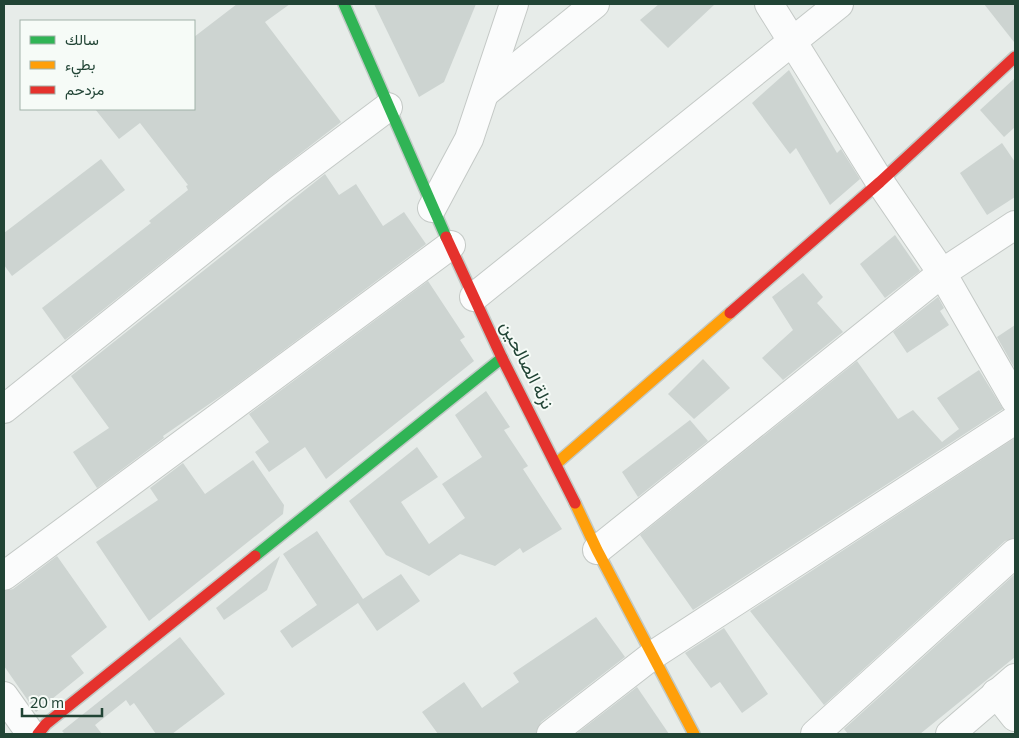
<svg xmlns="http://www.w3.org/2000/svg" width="1019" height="738" font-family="Commissioner,Vazirmatn,sans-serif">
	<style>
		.building { fill: #cdd4d1 }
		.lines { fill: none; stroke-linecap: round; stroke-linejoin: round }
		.street-casing { stroke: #c4c9c6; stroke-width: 30 }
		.fast-casing { stroke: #c2cac6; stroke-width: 14 }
		.slow-casing { stroke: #c2cac6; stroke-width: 14 }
		.jam-casing { stroke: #c2cac6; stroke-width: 14 }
		.street { stroke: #fbfcfc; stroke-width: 28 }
		.fast { stroke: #30b455; stroke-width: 11 }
		.slow { stroke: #ff9f0a; stroke-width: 11 }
		.jam { stroke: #e5322d; stroke-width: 11 }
		.labels { text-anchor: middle; stroke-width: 4; stroke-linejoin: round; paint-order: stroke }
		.street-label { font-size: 18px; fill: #214435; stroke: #f6fbf7 }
	</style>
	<rect width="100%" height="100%" fill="#e7ece9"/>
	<!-- building -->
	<g class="building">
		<path d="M 237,4 L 290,4 L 265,22 L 341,122 L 271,176 L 65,340 L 42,308 L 151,223 L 149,221 L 188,190 L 186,186 L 188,185 L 140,123 L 119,139 L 95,109 L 194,109 L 194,37 Z"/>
		<path d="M 374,4 L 476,4 L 444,82 L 419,97 Z"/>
		<path d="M 659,4 L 715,4 L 668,48 L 640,20 Z"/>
		<path d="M 984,4 L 1015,4 L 1015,42 L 1014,42 Z"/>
		<path d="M 789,70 L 837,153 L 841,149 L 860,179 L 830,205 L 796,148 L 790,154 L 752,103 Z"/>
		<path d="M 1015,78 L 1015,127 L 1004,137 L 980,110 Z"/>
		<path d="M 1002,143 L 1015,162 L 1015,197 L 987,215 L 960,173 Z"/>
		<path d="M 101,159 L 125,190 L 12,276 L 4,265 L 4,233 Z"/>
		<path d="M 325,174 L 339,195 L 356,184 L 383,226 L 404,212 L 426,244 L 231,389 L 163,436 L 164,438 L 97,488 L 73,452 L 109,428 L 71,376 Z"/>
		<path d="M 895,235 L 920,271 L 885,298 L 860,264 Z"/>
		<path d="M 803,273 L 823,297 L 817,303 L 843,332 L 783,380 L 762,358 L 793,330 L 772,297 Z"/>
		<path d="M 428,281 L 465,337 L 460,340 L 474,361 L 326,479 L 305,447 L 269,472 L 255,452 L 269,442 L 249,414 Z"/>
		<path d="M 938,297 L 944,308 L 940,311 L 949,325 L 907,353 L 893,332 Z"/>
		<path d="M 1015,325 L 1015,369 L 997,337 Z"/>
		<path d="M 703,359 L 730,388 L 694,419 L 668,394 Z"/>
		<path d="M 857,361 L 898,419 L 913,410 L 942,442 L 959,429 L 937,398 L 979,370 L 1003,409 L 693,610 L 640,535 Z"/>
		<path d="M 486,391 L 510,427 L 504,430 L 528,466 L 523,469 L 562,529 L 523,553 L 520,548 L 495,566 L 460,554 L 429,576 L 386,555 L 349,501 L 417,447 L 438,477 L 401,502 L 429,544 L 465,518 L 442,484 L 482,457 L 455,415 Z"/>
		<path d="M 690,420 L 708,441 L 638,497 L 622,472 Z"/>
		<path d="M 1015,438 L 1015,538 L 1005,541 L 824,705 L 750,611 Z"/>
		<path d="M 253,460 L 284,505 L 283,514 L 149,621 L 96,542 L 158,500 L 150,488 L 183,463 L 205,494 Z"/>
		<path d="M 317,531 L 363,599 L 360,601 L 401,574 L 420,601 L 377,631 L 358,603 L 292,648 L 280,631 L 317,605 L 283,554 Z"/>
		<path d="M 57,556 L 107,627 L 71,656 L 84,673 L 36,712 L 4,666 L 4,591 L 13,589 Z"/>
		<path d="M 280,556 L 267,590 L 224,620 L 216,608 Z"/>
		<path d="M 1015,574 L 1015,657 L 920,734 L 848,734 L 844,729 Z"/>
		<path d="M 596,617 L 625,657 L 541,722 L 536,734 L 438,734 L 422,712 L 464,682 L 482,708 L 519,682 L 513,673 Z"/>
		<path d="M 724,628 L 768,694 L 742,713 L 720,682 L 711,688 L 685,653 Z"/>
		<path d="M 180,637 L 225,694 L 172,734 L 156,734 L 134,703 L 130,706 L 126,700 L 95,725 L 102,734 L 65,734 L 62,731 Z"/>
		<path d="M 637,687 L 669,734 L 576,734 Z"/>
	</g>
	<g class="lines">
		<!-- street casing -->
		<g class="street-casing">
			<g id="street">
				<path d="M 769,4 L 880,182 L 942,273 L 1015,400"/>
				<path d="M 486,92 L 595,4"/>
				<path d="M 432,208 L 469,139 L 514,4"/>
				<path d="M 474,297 L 839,4"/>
				<path d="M 4,409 L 280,188 L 388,107"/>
				<path d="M 597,550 L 942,273 L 1015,225"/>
				<path d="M 4,576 L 451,245"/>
				<path d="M 996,693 L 1015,717"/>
				<path d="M 4,696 L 31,734"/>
				<path d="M 551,734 L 653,655 L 1015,420"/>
				<path d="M 815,734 L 1015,553"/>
				<path d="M 950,734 L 1015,678"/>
			</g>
		</g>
		<!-- fast casing -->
		<g class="fast-casing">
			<g id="fast">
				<path d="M 344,4 L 446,237"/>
				<path d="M 255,556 L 502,358"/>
			</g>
		</g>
		<!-- slow casing -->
		<g class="slow-casing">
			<g id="slow">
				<path d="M 557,463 L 730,313"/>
				<path d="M 575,503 L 597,550 L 694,734"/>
			</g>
		</g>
		<!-- jam casing -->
		<g class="jam-casing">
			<g id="jam">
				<path d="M 446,237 L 502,358 L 575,503"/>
				<path d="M 730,313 L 880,182 L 1015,57"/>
				<path d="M 38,734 L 46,724 L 255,556"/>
			</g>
		</g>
		<!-- street -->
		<use href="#street" class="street"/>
		<!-- fast -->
		<use href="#fast" class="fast"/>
		<!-- slow -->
		<use href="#slow" class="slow"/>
		<!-- jam -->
		<use href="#jam" class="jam"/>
	</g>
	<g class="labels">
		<!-- street labels -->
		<g class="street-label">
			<text transform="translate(527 365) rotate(63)" y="6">نزلة الصالحين</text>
		</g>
	</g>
	<!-- border -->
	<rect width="1019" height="738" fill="none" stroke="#214435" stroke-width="10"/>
	<!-- legend -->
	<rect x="20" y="20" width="175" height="90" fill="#f6fbf7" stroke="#a1b2a9"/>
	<rect x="30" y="36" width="25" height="8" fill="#30b455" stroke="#a1b2a9"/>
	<text x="65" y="45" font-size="15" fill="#214435">سالك</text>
	<rect x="30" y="61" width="25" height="8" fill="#ff9f0a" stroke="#a1b2a9"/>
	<text x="65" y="70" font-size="15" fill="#214435">بطيء</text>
	<rect x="30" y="86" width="25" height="8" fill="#e5322d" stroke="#a1b2a9"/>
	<text x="65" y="95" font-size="15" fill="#214435">مزدحم</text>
	<!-- scale -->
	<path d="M22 708v8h80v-8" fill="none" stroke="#214435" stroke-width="2.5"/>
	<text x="30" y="708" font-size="15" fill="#214435" stroke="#f6fbf7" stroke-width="4" paint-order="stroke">20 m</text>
</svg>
